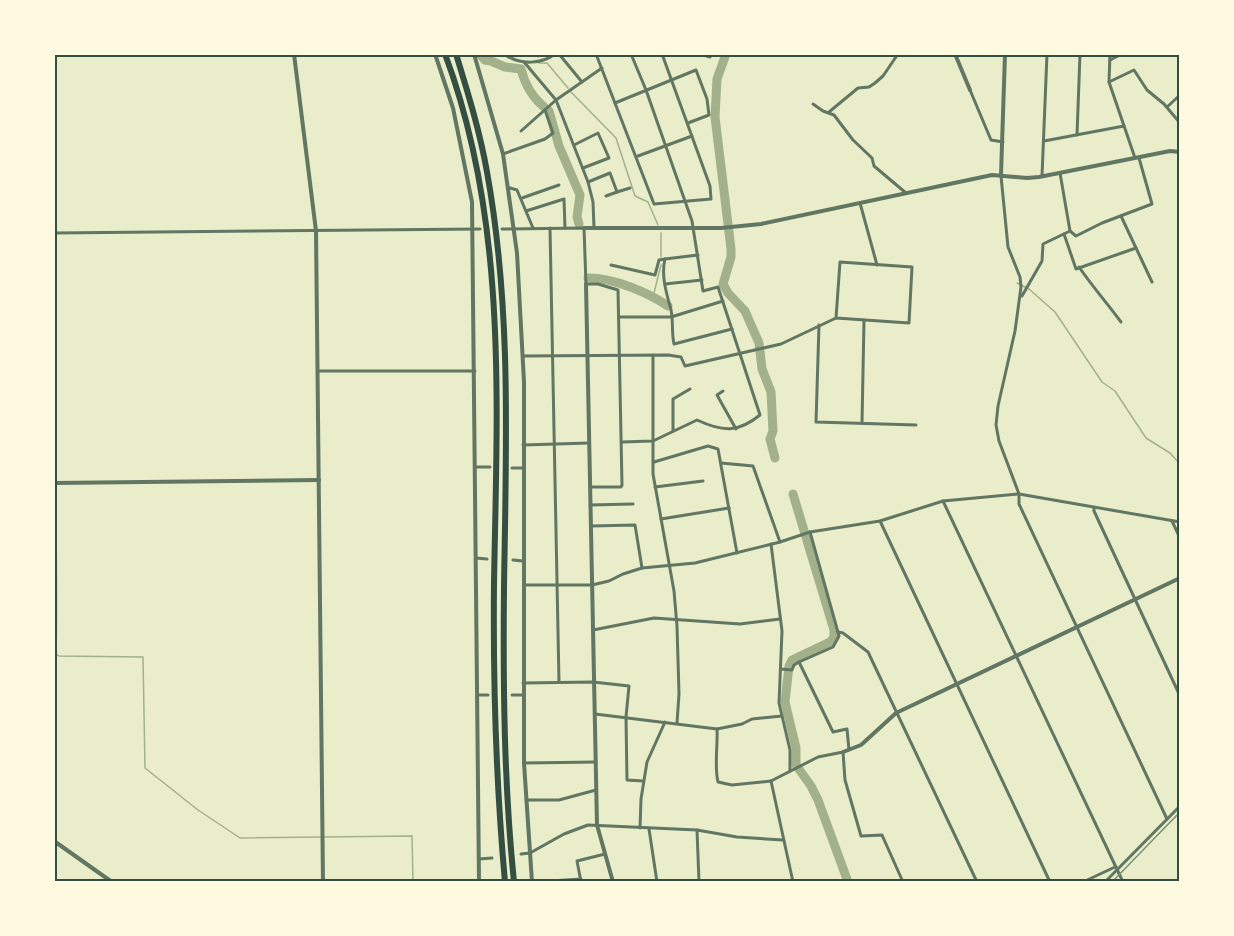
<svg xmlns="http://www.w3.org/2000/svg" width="1234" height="936" font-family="'Public Sans',sans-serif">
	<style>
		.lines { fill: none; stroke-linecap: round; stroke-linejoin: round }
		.stream { stroke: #a3b18a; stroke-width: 1.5 }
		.river { stroke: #a3b18a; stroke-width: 9 }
		.minor { stroke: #617663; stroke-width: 3 }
		.tertiary { stroke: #617663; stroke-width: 4 }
		.motorway { stroke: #344e41; stroke-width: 6 }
		.rail { stroke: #7c8e77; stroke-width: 1.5 }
		.neatline { fill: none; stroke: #344e41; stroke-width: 2 }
	</style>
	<rect width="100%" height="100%" fill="#e9edc9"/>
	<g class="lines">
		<!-- stream -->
		<g class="stream">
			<path d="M 538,54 L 538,57"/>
			<path d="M 539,63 L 547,63 L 568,88"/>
			<path d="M 571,92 L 616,138 L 635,196 L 648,202 L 658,225"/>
			<path d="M 661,257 L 661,233"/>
			<path d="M 1017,283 L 1029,289 L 1055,312 L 1102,382 L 1115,391 L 1146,438 L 1170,453 L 1180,464"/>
			<path d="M 653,297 L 661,265"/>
			<path d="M 54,420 C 55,498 58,576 56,654 L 59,656 L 143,657 L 145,768 L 198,810 L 240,838 L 412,836 L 413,882"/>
		</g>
		<!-- river -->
		<g class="river">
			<path d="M 480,54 L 485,60 L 491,61 L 505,67 L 521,69 C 525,85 532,97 544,107"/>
			<path d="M 726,54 L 717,79 L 715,117 L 731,249 L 731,257 L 723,284 L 728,293 L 745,311 L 759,343 L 762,369 L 771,392 L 773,431 L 770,439 L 775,458"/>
			<path d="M 549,111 L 559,146 L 580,195 L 577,217 L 579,224"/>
			<path d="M 588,278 C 614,278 647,292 668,306"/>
			<path d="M 793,494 L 834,630 L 834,637 L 830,642 L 792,660 L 789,666 L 785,702 L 796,748 L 796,765 L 811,786 L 818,800 L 848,882"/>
		</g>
		<!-- minor -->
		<g class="minor">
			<path d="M 559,54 L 582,82"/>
			<path d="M 596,54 L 654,204 L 711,199 L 710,186 L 662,54"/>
			<path d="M 700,54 L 710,57 L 711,54"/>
			<path d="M 889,54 L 896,56"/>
			<path d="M 1110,54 L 1109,82 L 1135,158"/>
			<path d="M 507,56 C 521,65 542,64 555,54"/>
			<path d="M 1110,60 L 1122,54"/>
			<path d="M 524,62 L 556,100 L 588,182 L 593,202 L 594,228"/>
			<path d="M 1109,82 L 1134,70 L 1147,90 L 1164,104 L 1180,123"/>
			<path d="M 970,90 L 991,140 L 1003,142"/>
			<path d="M 615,103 L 696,70 L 707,99 L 709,115 L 688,123"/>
			<path d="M 813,104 L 823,111 L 834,115 L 853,140 L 872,158 L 874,166 L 906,193"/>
			<path d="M 1167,107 L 1180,95"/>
			<path d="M 829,112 L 858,88 L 869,87 L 875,83 L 883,76 L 898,54"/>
			<path d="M 521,131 L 556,100 L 602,68"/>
			<path d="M 1077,135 L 1080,54"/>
			<path d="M 1044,141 L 1124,126"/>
			<path d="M 574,145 L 598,133 L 609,158 L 583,168"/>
			<path d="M 503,154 L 545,139 L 553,133 L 545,110"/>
			<path d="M 638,156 L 692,136"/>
			<path d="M 1001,176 L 1008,247 L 1020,277 L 1021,287 L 1015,331 L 998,406 L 996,425 L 999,441 L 1019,494 L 1019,504 L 1167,819"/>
			<path d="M 1042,176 L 1047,54"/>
			<path d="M 588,182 L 610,173 L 617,192 L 630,188"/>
			<path d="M 510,188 L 517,190 L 533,228"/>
			<path d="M 606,196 L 617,192"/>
			<path d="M 522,198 L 559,185"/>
			<path d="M 860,203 L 877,265"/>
			<path d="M 526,211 L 564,199 L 565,228"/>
			<path d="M 1121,216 L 1152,282"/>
			<path d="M 550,228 L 559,682"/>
			<path d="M 502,229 L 584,228 L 586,284 L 598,284 L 618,290 L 622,485 L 621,487 L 590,487"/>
			<path d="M 1070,231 L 1076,236 L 1102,223 L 1152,204 L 1139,158"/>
			<path d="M 54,233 L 480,229"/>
			<path d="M 1064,234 L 1076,269 L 1136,248"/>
			<path d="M 698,255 L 665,259 C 661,274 666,292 670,306 C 674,317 671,331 674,344 L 732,329"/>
			<path d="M 611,265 L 655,275 L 659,260 L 665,259"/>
			<path d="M 1079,267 C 1092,286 1107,303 1121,322"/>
			<path d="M 665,284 L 702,280"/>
			<path d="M 1022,296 L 1042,261 L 1043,244 L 1070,231 L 1060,173"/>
			<path d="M 619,317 L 671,317 L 723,301"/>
			<path d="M 819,325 L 816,422 L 916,425"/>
			<path d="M 653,355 L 653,474 L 674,591 L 677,626 L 679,694 L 677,723"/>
			<path d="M 523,356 L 668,355 L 681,357 L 685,366 L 781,344 L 836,318 L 909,323 L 912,267 L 840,262 L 836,318"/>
			<path d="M 318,371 L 475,371"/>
			<path d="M 723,391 L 717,395 L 736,429"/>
			<path d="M 862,423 L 864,320"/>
			<path d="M 673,431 L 673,399 L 690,389"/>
			<path d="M 622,442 L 653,441 L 697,420 C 723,432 738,433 760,415 L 718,287 L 703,291 L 692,221 L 646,90 L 631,54"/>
			<path d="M 523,445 L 589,443"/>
			<path d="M 654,462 L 708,446 L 718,449 L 737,553"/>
			<path d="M 721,463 L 753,466 L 780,542"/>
			<path d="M 476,467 L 490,467"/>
			<path d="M 512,468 L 523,468"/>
			<path d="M 655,487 L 703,481"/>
			<path d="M 943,501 L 1123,882"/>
			<path d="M 590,505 L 633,504"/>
			<path d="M 1094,508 L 1094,511 L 1180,696"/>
			<path d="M 661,519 L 729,508"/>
			<path d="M 880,521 L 1050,882"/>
			<path d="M 1172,521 L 1180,538"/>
			<path d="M 591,526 L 635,525 L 642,568"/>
			<path d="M 771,544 L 782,631 L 779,703 L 790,750 L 790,771"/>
			<path d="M 476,558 L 487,559"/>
			<path d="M 513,560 L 523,561"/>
			<path d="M 524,585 L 592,585 L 609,581 L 623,574 L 642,568 L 695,563 L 780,542 L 810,532 L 880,521 L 943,501 L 1019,494 L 1180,522"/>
			<path d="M 593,630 L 654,618 L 740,624 L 780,619"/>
			<path d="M 838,632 L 843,633 L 868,652 L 977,882"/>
			<path d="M 799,662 L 833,732 L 847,729 L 849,750"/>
			<path d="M 781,669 L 792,670 L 794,665 L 799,662 L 833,647 L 839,636 L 810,532"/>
			<path d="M 523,683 L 593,682 L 629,686 L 626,717 L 627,780 L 643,781"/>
			<path d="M 478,695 L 488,695"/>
			<path d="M 512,695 L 522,695"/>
			<path d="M 595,714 L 717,729 L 742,724 L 752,719 L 782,716"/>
			<path d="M 717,729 C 718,746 714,766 718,782 L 732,785 L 771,781 L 818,757 L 843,752 L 845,780 L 861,836 L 882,835 L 903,882"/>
			<path d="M 524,763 L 596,762"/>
			<path d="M 771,781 L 793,882"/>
			<path d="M 526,800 L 559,800 L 596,790"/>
			<path d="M 640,828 L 641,799 L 647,762 L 665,722"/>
			<path d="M 649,829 L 657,882"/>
			<path d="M 697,830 L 699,882"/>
			<path d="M 521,854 L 530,853 L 564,834 L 588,825 L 697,830 L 737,837 L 783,840"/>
			<path d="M 479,859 L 492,858"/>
			<path d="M 550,881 L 581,879"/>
			<path d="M 581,882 L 577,861 L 605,854"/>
			<path d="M 1083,882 L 1115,867"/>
			<path d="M 1105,882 L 1180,806"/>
		</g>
		<!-- tertiary -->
		<g class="tertiary">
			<path d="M 294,54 L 316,231 L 323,882"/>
			<path d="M 435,54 L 453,108 L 472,202 L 479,882"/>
			<path d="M 474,54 L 503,154 L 517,253 L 524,382 L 524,763 L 532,882"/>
			<path d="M 955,54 L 970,90"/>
			<path d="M 1001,175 L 1005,54"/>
			<path d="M 584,228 L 721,228 L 761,224 L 992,175 L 1027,178 L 1039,177 L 1170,151 L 1180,152"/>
			<path d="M 586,284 L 597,825 L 613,882"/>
			<path d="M 54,483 L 319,480"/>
			<path d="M 843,752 L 861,745 L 896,713 L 1180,578"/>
			<path d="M 54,841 L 112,882"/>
		</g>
		<!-- motorway -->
		<g class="motorway">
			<path d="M 445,54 C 508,222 497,407 494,583 C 493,683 496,783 505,882"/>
			<path d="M 456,54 C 468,93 480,132 487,172 C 512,310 506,449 504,588 C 503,686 504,784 514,882"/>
		</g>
		<!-- rail -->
		<path class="rail" d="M 1112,882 L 1180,812"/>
	</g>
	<!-- border -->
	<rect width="1234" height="936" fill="none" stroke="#fefae0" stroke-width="111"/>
	<rect x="56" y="56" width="1122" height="824" class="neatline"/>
</svg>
